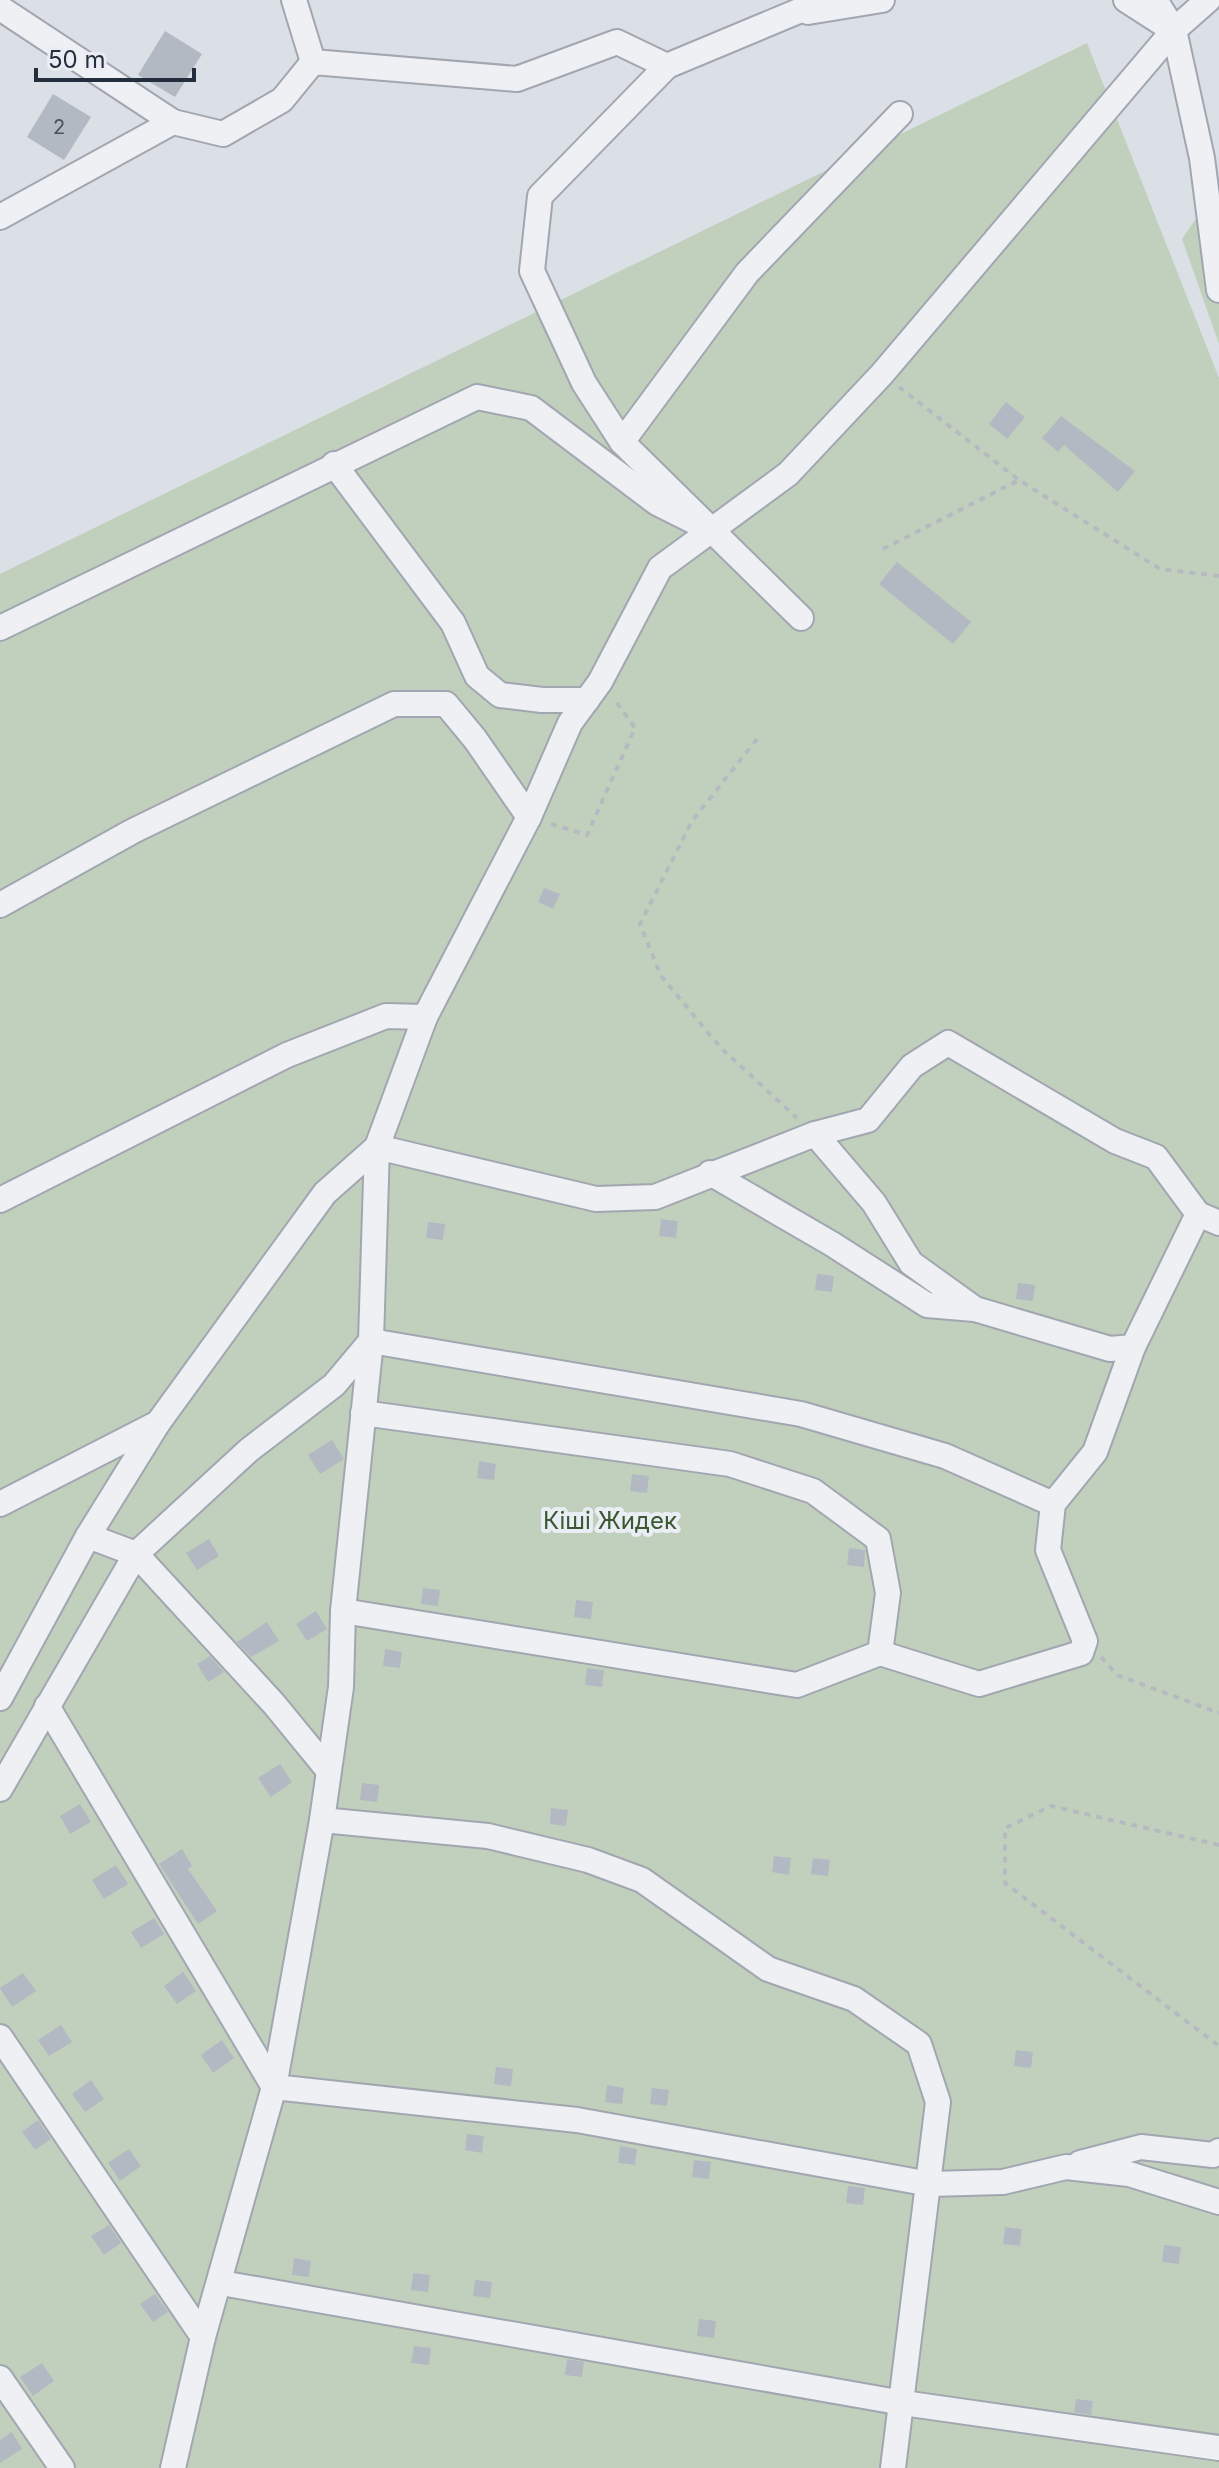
<svg xmlns="http://www.w3.org/2000/svg" width="1219" height="2468" font-family="Inter,sans-serif">
	<style>
		.green { fill: #c1d0bc }
		.building { fill: #b2b9c3 }
		.lines { fill: none; stroke-linecap: round; stroke-linejoin: round }
		.minor-casing { stroke: #a1a6b0; stroke-width: 28 }
		.path { stroke: #b6bac0; stroke-width: 4; stroke-dasharray: 6 6; stroke-linecap: butt }
		.minor { stroke: #eef0f4; stroke-width: 24 }
		.labels { text-anchor: middle; stroke-width: 8; stroke-linejoin: round; paint-order: stroke }
		.number-label { font-size: 20px; fill: #48515e }
		.park-label { font-size: 24px; fill: #3a5831; stroke: #eaeef4 }
	</style>
	<rect width="100%" height="100%" fill="#dbdfe6"/>
	<!-- green -->
	<g class="green">
		<path d="M 1087,43 L 1219,378 L 1219,2468 L 0,2468 L 0,574 Z"/>
		<path d="M 1219,185 L 1219,344 L 1182,239 Z"/>
	</g>
	<!-- building -->
	<g class="building">
		<path d="M 165,31 L 202,54 L 175,97 L 138,75 Z"/>
		<path d="M 53,94 L 91,117 L 64,160 L 27,137 Z"/>
		<path d="M 1006,402 L 1025,417 L 1007,439 L 989,424 Z"/>
		<path d="M 1061,416 L 1135,471 L 1118,492 L 1064,445 L 1058,452 L 1042,438 Z"/>
		<path d="M 897,562 L 971,622 L 953,644 L 879,584 Z"/>
		<path d="M 544,888 L 560,894 L 553,909 L 538,902 Z"/>
		<path d="M 661,1219 L 678,1221 L 676,1238 L 659,1236 Z"/>
		<path d="M 428,1222 L 445,1224 L 443,1240 L 426,1238 Z"/>
		<path d="M 817,1274 L 834,1276 L 832,1292 L 815,1290 Z"/>
		<path d="M 1018,1283 L 1035,1285 L 1033,1301 L 1016,1299 Z"/>
		<path d="M 332,1440 L 344,1459 L 320,1474 L 308,1455 Z"/>
		<path d="M 479,1461 L 496,1464 L 494,1480 L 477,1478 Z"/>
		<path d="M 632,1474 L 649,1476 L 647,1493 L 630,1491 Z"/>
		<path d="M 209,1539 L 219,1556 L 197,1570 L 186,1553 Z"/>
		<path d="M 849,1548 L 865,1550 L 864,1567 L 847,1565 Z"/>
		<path d="M 423,1588 L 440,1590 L 438,1606 L 421,1604 Z"/>
		<path d="M 576,1600 L 593,1602 L 591,1619 L 574,1617 Z"/>
		<path d="M 316,1611 L 327,1629 L 307,1641 L 296,1624 Z"/>
		<path d="M 267,1622 L 279,1641 L 251,1657 L 237,1642 Z"/>
		<path d="M 385,1649 L 402,1652 L 400,1668 L 383,1666 Z"/>
		<path d="M 210,1656 L 224,1672 L 208,1682 L 197,1664 Z"/>
		<path d="M 587,1668 L 604,1670 L 602,1687 L 585,1685 Z"/>
		<path d="M 280,1764 L 292,1782 L 271,1797 L 258,1778 Z"/>
		<path d="M 362,1783 L 379,1785 L 377,1802 L 360,1800 Z"/>
		<path d="M 80,1804 L 91,1822 L 70,1834 L 60,1816 Z"/>
		<path d="M 551,1808 L 568,1810 L 566,1826 L 550,1824 Z"/>
		<path d="M 182,1849 L 192,1866 L 188,1869 L 217,1911 L 198,1924 L 159,1864 Z"/>
		<path d="M 774,1856 L 791,1858 L 789,1875 L 772,1872 Z"/>
		<path d="M 813,1858 L 830,1860 L 828,1876 L 811,1874 Z"/>
		<path d="M 116,1865 L 128,1884 L 104,1899 L 92,1880 Z"/>
		<path d="M 154,1918 L 164,1934 L 141,1948 L 131,1932 Z"/>
		<path d="M 183,1972 L 196,1991 L 177,2004 L 164,1986 Z"/>
		<path d="M 23,1973 L 36,1991 L 12,2007 L 0,1988 Z"/>
		<path d="M 61,2025 L 72,2042 L 49,2056 L 38,2040 Z"/>
		<path d="M 222,2040 L 234,2058 L 213,2073 L 201,2055 Z"/>
		<path d="M 1016,2050 L 1033,2052 L 1031,2068 L 1014,2066 Z"/>
		<path d="M 496,2067 L 513,2069 L 511,2086 L 494,2084 Z"/>
		<path d="M 91,2080 L 104,2099 L 85,2112 L 72,2094 Z"/>
		<path d="M 607,2085 L 624,2088 L 622,2104 L 605,2102 Z"/>
		<path d="M 652,2088 L 669,2090 L 667,2106 L 650,2104 Z"/>
		<path d="M 38,2120 L 51,2139 L 35,2150 L 22,2132 Z"/>
		<path d="M 467,2134 L 484,2136 L 482,2153 L 465,2150 Z"/>
		<path d="M 620,2146 L 637,2149 L 635,2165 L 618,2163 Z"/>
		<path d="M 129,2149 L 141,2166 L 120,2181 L 108,2163 Z"/>
		<path d="M 694,2160 L 711,2162 L 709,2179 L 692,2177 Z"/>
		<path d="M 848,2186 L 865,2188 L 863,2205 L 846,2203 Z"/>
		<path d="M 109,2225 L 121,2243 L 104,2255 L 91,2236 Z"/>
		<path d="M 1005,2227 L 1022,2229 L 1020,2246 L 1003,2244 Z"/>
		<path d="M 1164,2245 L 1181,2247 L 1179,2264 L 1162,2262 Z"/>
		<path d="M 294,2258 L 311,2261 L 309,2277 L 292,2275 Z"/>
		<path d="M 413,2273 L 430,2275 L 428,2292 L 411,2290 Z"/>
		<path d="M 475,2280 L 492,2282 L 490,2298 L 473,2296 Z"/>
		<path d="M 155,2294 L 168,2312 L 153,2322 L 140,2304 Z"/>
		<path d="M 699,2319 L 716,2321 L 714,2338 L 697,2336 Z"/>
		<path d="M 414,2346 L 431,2348 L 429,2365 L 411,2363 Z"/>
		<path d="M 567,2359 L 584,2362 L 582,2377 L 565,2375 Z"/>
		<path d="M 42,2363 L 54,2381 L 33,2396 L 20,2377 Z"/>
		<path d="M 1076,2399 L 1093,2401 L 1091,2415 L 1074,2412 Z"/>
		<path d="M 12,2432 L 22,2449 L 0,2463 L 0,2440 Z"/>
	</g>
	<g class="lines">
		<!-- minor casing -->
		<g class="minor-casing">
			<g id="minor">
				<path d="M 294,0 L 313,62"/>
				<path d="M 1126,0 L 1168,27"/>
				<path d="M 1155,0 L 1174,30 L 1202,158 L 1219,290"/>
				<path d="M 0,8 L 173,122"/>
				<path d="M 808,12 L 882,0"/>
				<path d="M 0,217 L 173,122 L 223,134 L 282,100 L 313,62 L 517,79 L 617,42 L 667,66"/>
				<path d="M 622,442 L 747,273 L 900,114"/>
				<path d="M 334,464 L 453,623 L 477,676 L 500,695 L 542,700 L 587,700"/>
				<path d="M 801,618 L 622,442 L 584,383 L 532,271 L 540,196 L 667,66 L 825,0"/>
				<path d="M 0,628 L 477,397 L 531,408 L 657,503 L 693,521"/>
				<path d="M 0,905 L 133,831 L 394,704 L 446,704 L 475,739 L 529,817"/>
				<path d="M 815,1134 L 874,1203 L 911,1263 L 975,1309 L 1110,1349 L 1133,1347 L 1198,1214"/>
				<path d="M 377,1147 L 596,1199 L 655,1197 L 815,1134 L 868,1120 L 912,1066 L 948,1043 L 1115,1141 L 1156,1157 L 1198,1214 L 1219,1223"/>
				<path d="M 710,1173 L 832,1244 L 927,1305 L 974,1309"/>
				<path d="M 0,1200 L 287,1055 L 386,1016 L 425,1017"/>
				<path d="M 0,1504 L 158,1423"/>
				<path d="M 88,1536 L 136,1554 L 274,1704 L 328,1770"/>
				<path d="M 343,1611 L 797,1685 L 880,1653 L 888,1593 L 878,1539 L 813,1491 L 730,1464 L 363,1413"/>
				<path d="M 880,1653 L 979,1684 L 1081,1653 L 1085,1641 L 1048,1550 L 1053,1504 L 1095,1452 L 1133,1347"/>
				<path d="M 0,1698 L 88,1536 L 158,1423 L 325,1193 L 377,1147"/>
				<path d="M 47,1706 L 274,2087 L 577,2120 L 930,2184 L 1003,2182 L 1066,2167 L 1129,2174 L 1219,2202"/>
				<path d="M 0,1789 L 136,1554 L 249,1450 L 334,1385 L 371,1341 L 377,1147 L 425,1017 L 529,817 L 570,723 L 600,682 L 660,568 L 788,474 L 882,374 L 1174,30 L 1208,0"/>
				<path d="M 322,1820 L 488,1836 L 588,1860 L 642,1880 L 768,1969 L 854,1999 L 919,2044 L 938,2102 L 893,2468"/>
				<path d="M 0,2037 L 203,2337"/>
				<path d="M 1080,2163 L 1141,2147 L 1213,2155 L 1219,2151"/>
				<path d="M 221,2283 L 903,2403 L 1219,2448"/>
				<path d="M 0,2378 L 62,2468"/>
				<path d="M 173,2468 L 203,2337 L 274,2087 L 322,1820 L 341,1687 L 343,1611 L 371,1341 L 801,1414 L 945,1456 L 1053,1504"/>
			</g>
		</g>
		<!-- path -->
		<g class="path">
			<path d="M 899,387 L 1019,480 L 1160,569 L 1219,576"/>
			<path d="M 883,549 L 1019,480"/>
			<path d="M 757,739 L 692,821 L 640,924 L 661,976 L 720,1047 L 797,1118"/>
			<path d="M 551,824 L 587,835 L 635,728 L 614,699"/>
			<path d="M 1101,1657 L 1117,1675 L 1219,1713"/>
			<path d="M 1219,1845 L 1051,1806 L 1005,1828 L 1005,1883 L 1219,2046"/>
		</g>
		<!-- minor -->
		<use href="#minor" class="minor"/>
	</g>
	<g class="labels">
		<!-- number labels -->
		<g class="number-label">
			<text x="59" y="134">2</text>
		</g>
		<!-- park labels -->
		<g class="park-label">
			<text x="610" y="1529">Кіші Жидек</text>
		</g>
	</g>
	<!-- scale -->
	<path d="M36 68v12h158v-12" fill="none" stroke="#252e3c" stroke-width="4"/>
	<text x="48" y="68" font-size="24" fill="#252e3c" stroke="#eaeef4" stroke-width="6" paint-order="stroke">50 m</text>
</svg>
